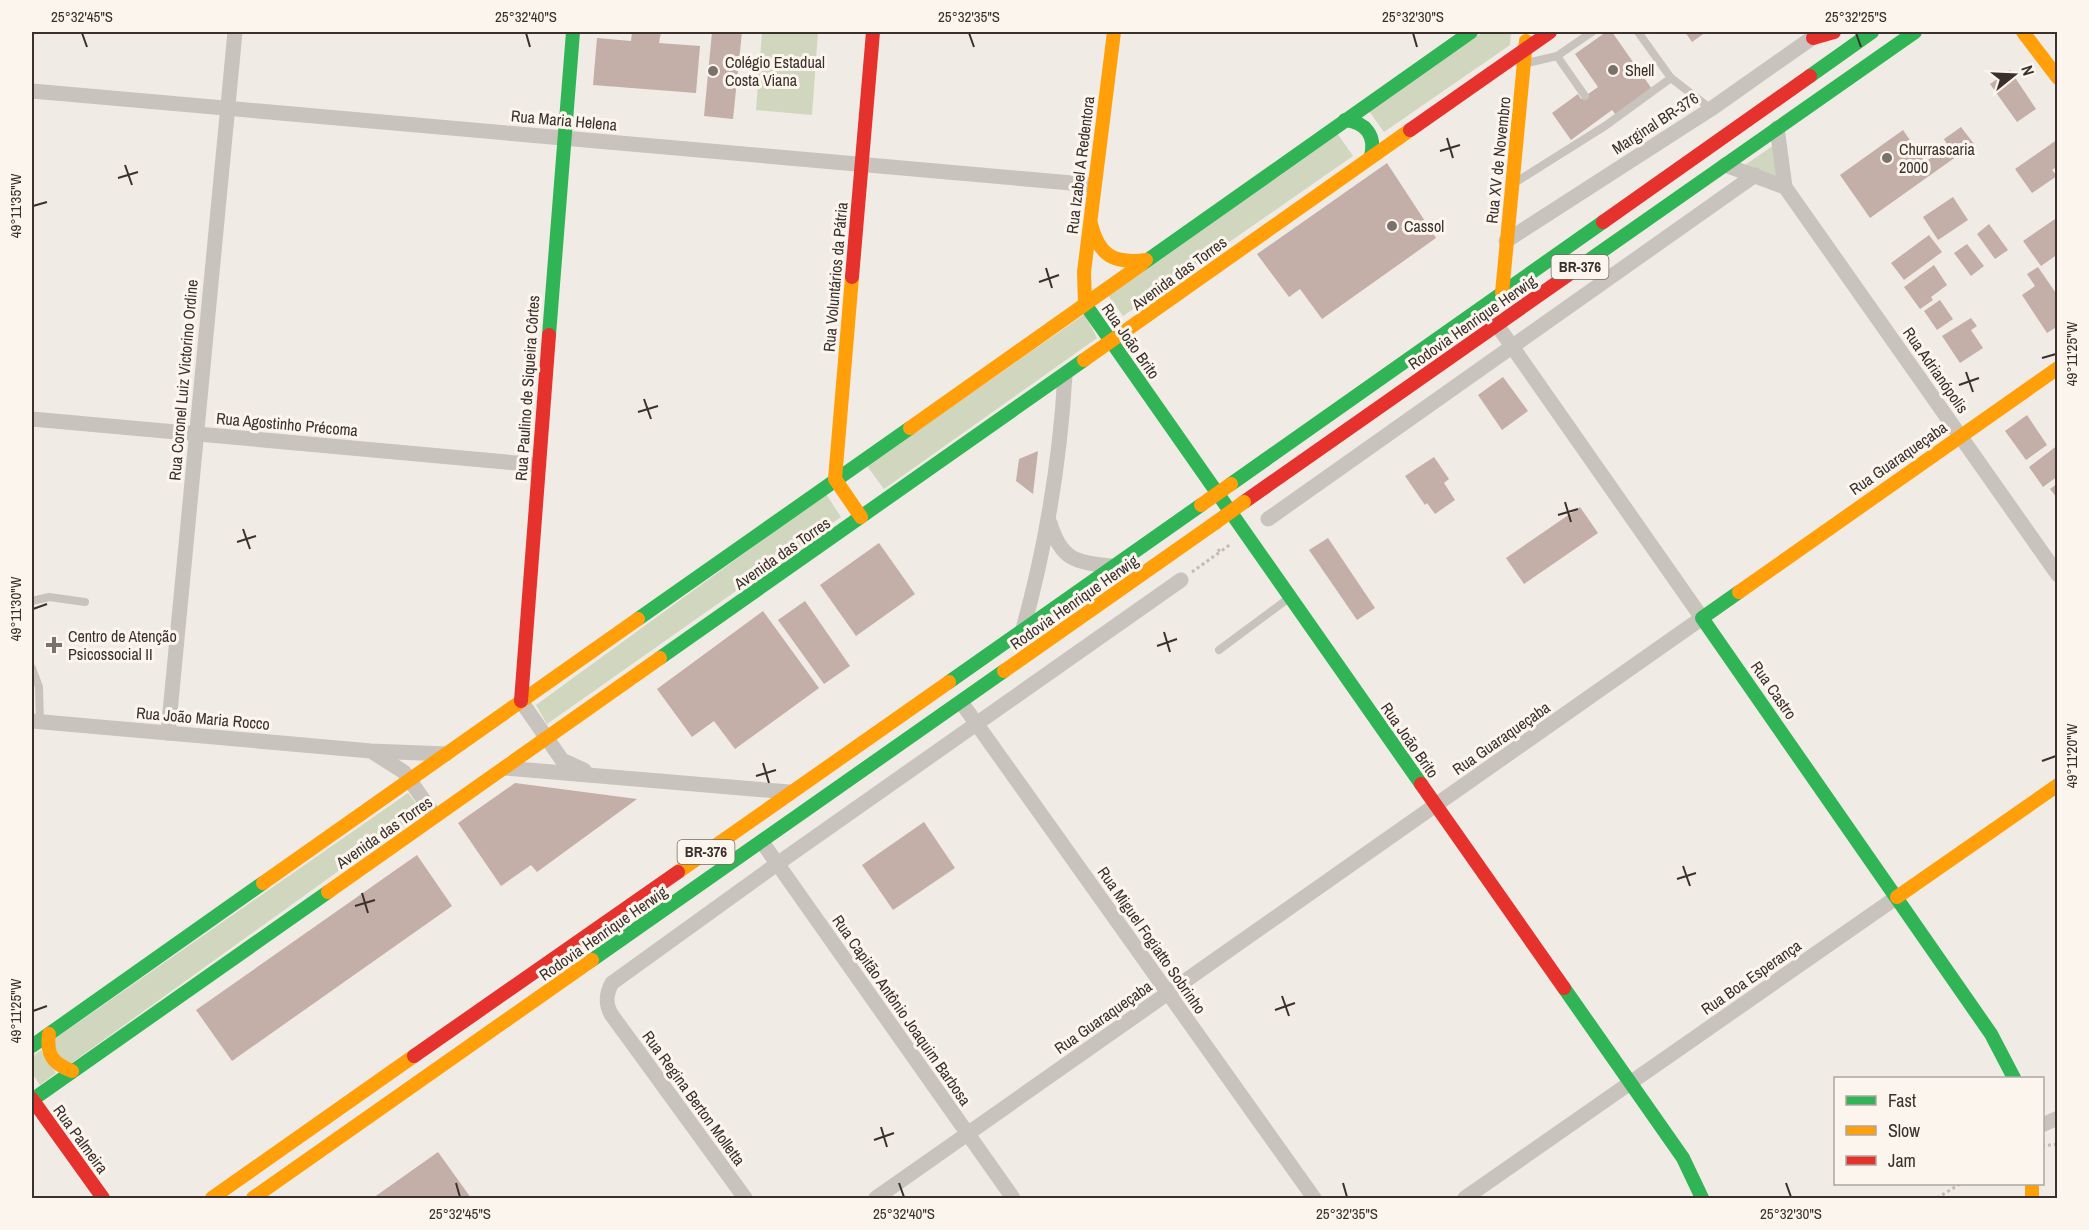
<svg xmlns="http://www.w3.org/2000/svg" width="2089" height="1230" font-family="'Archivo Narrow',sans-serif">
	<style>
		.green { fill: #d1d6bf }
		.building { fill: #c3afa7 }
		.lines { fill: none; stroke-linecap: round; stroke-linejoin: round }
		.path { stroke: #c2bbb6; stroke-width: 3; stroke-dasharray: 3 3; stroke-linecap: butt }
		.lane { stroke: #c9c3be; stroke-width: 8 }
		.street { stroke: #c9c3be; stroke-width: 15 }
		.fast { stroke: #30b455; stroke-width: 14 }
		.slow { stroke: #ff9f0a; stroke-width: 14 }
		.jam { stroke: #e5322d; stroke-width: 14 }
		.slow-bridge { stroke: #ff9f0a; stroke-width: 14 }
		.ticks { fill: none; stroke: #3b302b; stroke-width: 2 }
		.poi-dot { fill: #7a716c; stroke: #fbf5ee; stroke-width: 2 }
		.labels { text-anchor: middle; stroke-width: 6; stroke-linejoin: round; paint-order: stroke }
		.shield { fill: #fbf5ee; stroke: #756b66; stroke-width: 1.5 }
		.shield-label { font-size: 15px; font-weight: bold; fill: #3b302b }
		.poi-label { font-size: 16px; fill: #3b302b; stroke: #fbf5ee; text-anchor: start }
		.street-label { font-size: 16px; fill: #3b302b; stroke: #fbf5ee }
		.neatline { fill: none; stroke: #3b302b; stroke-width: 2 }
		.ticks-label { font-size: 15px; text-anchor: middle; fill: #3b302b }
	</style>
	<rect width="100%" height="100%" fill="#f0ebe5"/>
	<!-- green -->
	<g class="green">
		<path d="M 762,32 L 818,32 L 812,115 L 756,110 Z"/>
		<path d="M 1483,32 L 1511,32 L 1510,45 L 1384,132 L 1369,111 Z"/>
		<path d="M 1337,133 L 1353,156 L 1123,316 L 1107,294 Z"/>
		<path d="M 1774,145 L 1778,178 L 1745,165 Z"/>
		<path d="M 1085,314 L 1097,338 L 884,489 L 867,466 Z"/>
		<path d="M 826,494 L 841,517 L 547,724 L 536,705 Z"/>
		<path d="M 408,793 L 422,811 L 70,1064 L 62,1060 L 54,1045 L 56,1038 Z"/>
		<path d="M 41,1050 L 56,1073 L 40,1085 L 32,1073 L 32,1057 Z"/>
	</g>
	<!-- building -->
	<g class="building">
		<path d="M 632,32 L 661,32 L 659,43 L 700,46 L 696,93 L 593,85 L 597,38 L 631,41 Z"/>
		<path d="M 712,32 L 742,32 L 733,119 L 704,116 Z"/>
		<path d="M 1606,32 L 1612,32 L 1652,89 L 1616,115 L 1612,110 L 1571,140 L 1552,113 L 1578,94 L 1581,99 L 1598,87 L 1575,54 Z"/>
		<path d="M 1685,32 L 1706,32 L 1692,42 Z"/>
		<path d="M 2010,70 L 2036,109 L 2017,122 L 1990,84 Z"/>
		<path d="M 1961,127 L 1974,144 L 1870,218 L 1840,175 L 1903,130 L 1925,162 L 1948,146 L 1944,139 Z"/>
		<path d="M 2058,139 L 2058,166 L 2052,170 L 2057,176 L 2032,193 L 2015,169 Z"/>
		<path d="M 1387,163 L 1436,238 L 1322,319 L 1300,289 L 1289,297 L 1257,254 Z"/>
		<path d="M 1953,197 L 1968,220 L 1938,240 L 1923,217 Z"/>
		<path d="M 2058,217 L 2058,254 L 2041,266 L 2023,241 Z"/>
		<path d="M 1989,224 L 2008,250 L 1995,259 L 1977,234 Z"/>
		<path d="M 1929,235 L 1942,252 L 1904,280 L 1891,263 Z"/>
		<path d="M 1967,244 L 1984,266 L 1971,276 L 1954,253 Z"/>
		<path d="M 1934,265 L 1947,285 L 1931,297 L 1933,300 L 1920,309 L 1904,287 Z"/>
		<path d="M 2038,267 L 2058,296 L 2058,326 L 2047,333 L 2022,295 L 2035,286 L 2027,274 Z"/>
		<path d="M 1940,300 L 1953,319 L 1937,330 L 1924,311 Z"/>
		<path d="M 1971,318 L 1977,326 L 1971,330 L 1983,348 L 1960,363 L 1942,336 Z"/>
		<path d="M 1503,377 L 1528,411 L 1502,430 L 1478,395 Z"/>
		<path d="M 2027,415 L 2047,445 L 2026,460 L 2005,431 Z"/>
		<path d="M 2058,445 L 2058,476 L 2043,487 L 2029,467 Z"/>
		<path d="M 1038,451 L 1033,494 L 1016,481 L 1019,459 Z"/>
		<path d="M 1434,457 L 1449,479 L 1444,483 L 1455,500 L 1435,514 L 1427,503 L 1425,505 L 1405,476 Z"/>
		<path d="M 2058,483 L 2058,499 L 2050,489 Z"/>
		<path d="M 1580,507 L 1598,533 L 1524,584 L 1506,558 Z"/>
		<path d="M 1328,538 L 1375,608 L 1357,620 L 1309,550 Z"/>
		<path d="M 879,543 L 915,594 L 856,636 L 820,585 Z"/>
		<path d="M 805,601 L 850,666 L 824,684 L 778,620 Z"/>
		<path d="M 763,611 L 819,688 L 735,749 L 714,721 L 692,737 L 657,689 Z"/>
		<path d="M 515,783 L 637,799 L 537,872 L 531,865 L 501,886 L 458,823 Z"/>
		<path d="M 924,822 L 955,868 L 893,910 L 862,865 Z"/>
		<path d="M 417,855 L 452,906 L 232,1061 L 196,1010 Z"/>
		<path d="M 438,1152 L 471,1198 L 373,1198 Z"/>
	</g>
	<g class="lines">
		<!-- path -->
		<g class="path">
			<path d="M 1218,549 L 1220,552 L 1231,544"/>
			<path d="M 1192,572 L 1220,552"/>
			<path d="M 2042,1146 L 2058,1144"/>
			<path d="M 1937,1198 L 1960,1184"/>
		</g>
		<!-- lane -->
		<g class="lane">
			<path d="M 1638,32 L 1671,78 L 1711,109"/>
			<path d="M 1557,56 L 1592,32"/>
			<path d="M 1527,63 L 1557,56 L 1585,96"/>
			<path d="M 1516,182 L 1605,126 L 1671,78"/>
			<path d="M 32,601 L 49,597 L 85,602"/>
			<path d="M 1219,650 L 1289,598"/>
			<path d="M 32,668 L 39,687 L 40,722"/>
		</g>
		<!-- street -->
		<g class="street">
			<path d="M 32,91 L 1094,185"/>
			<path d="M 1777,128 L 1785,187 L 2058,575"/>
			<path d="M 1725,165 L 1785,187"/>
			<path d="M 1506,241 L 1711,109 L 1819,33"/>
			<path d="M 32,419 L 539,465"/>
			<path d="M 1268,519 L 1755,175"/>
			<path d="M 1050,523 C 1061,560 1075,562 1111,566"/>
			<path d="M 1023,629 C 1046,546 1060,460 1065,375"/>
			<path d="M 521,701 L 562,760 L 584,770"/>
			<path d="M 961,702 L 1314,1198"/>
			<path d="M 32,721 L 371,751 L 446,754"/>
			<path d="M 168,733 L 235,32"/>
			<path d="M 374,753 L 404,772 L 435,816"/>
			<path d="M 505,768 L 789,792"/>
			<path d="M 762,842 L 1013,1198"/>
			<path d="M 2042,1125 L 2058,1118"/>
			<path d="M 745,1198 L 611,1014 C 605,1003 606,994 612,983 L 777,864 L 1181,580"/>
			<path d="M 876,1198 L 1702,618 L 1497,325"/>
			<path d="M 1465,1198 L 1897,897"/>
		</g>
		<!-- fast -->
		<g class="fast">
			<path d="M 1810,76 L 1872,32"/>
			<path d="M 1345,120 C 1366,122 1376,136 1371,156"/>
			<path d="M 1142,264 L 1471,32"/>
			<path d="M 1575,270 L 1915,32"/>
			<path d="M 1085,304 L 1421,784"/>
			<path d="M 549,335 L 573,32"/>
			<path d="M 1231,484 L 1603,222"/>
			<path d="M 1739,592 L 1702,618 L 1991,1034 L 2014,1078"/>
			<path d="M 638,619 L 910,428"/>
			<path d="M 660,658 L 1084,360"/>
			<path d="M 949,682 L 1201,505"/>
			<path d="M 592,960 L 1004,671"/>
			<path d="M 1564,988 L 1683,1158 L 1702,1198"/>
			<path d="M 32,1046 L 263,883"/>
			<path d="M 32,1100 L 328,892"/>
		</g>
		<!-- slow -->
		<g class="slow">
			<path d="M 2023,32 L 2058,78"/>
			<path d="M 1091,224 C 1099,256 1114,264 1146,260"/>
			<path d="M 852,277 L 835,479 L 861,517"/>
			<path d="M 1502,293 L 1526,41"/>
			<path d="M 1085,304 L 1084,272 L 1114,32"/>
			<path d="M 1084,360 L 1410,130"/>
			<path d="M 910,428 L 1142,264"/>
			<path d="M 1739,592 L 2058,368"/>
			<path d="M 1004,671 L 1215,523"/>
			<path d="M 678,872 L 949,682"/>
			<path d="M 263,883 L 638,619"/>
			<path d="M 328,892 L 660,658"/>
			<path d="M 1897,897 L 2058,785"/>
			<path d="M 49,1034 C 46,1054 53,1064 72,1071"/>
			<path d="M 2032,1184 L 2032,1198"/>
			<path d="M 212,1198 L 414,1056"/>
			<path d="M 253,1198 L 592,960"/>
		</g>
		<!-- jam -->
		<g class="jam">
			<path d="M 1813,38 L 1834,32"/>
			<path d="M 1410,130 L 1550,32"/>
			<path d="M 1603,222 L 1810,76"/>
			<path d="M 852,277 L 873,32"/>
			<path d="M 1244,502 L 1575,270"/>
			<path d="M 521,701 L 549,335"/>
			<path d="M 1421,784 L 1564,988"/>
			<path d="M 414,1056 L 678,872"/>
			<path d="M 32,1099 L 103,1198"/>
		</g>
		<!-- slow-bridge -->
		<g class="slow-bridge">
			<path d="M 1201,505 L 1231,484"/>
			<path d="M 1215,523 L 1244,502"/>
		</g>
	</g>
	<!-- ticks -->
	<path class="ticks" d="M 82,33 L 87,47M 526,33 L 530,47M 969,33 L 974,47M 1413,33 L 1417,47M 1856,33 L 1861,47M 1447,138 L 1453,158M 1440,151 L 1460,145M 125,165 L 132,185M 118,178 L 138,172M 33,206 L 47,202M 1046,268 L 1052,288M 1039,282 L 1059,275M 2042,358 L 2056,354M 1966,372 L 1973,392M 1959,385 L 1979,378M 644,399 L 651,419M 638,412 L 658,406M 1565,502 L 1571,522M 1558,515 L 1578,509M 243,529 L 250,549M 237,542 L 256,536M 33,609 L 47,604M 1164,632 L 1170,652M 1157,646 L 1177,639M 2042,761 L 2056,756M 763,763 L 769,783M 756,776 L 776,770M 1683,866 L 1690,886M 1677,879 L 1696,873M 362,893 L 368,913M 355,906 L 375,900M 1282,996 L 1289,1016M 1275,1010 L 1295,1003M 33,1011 L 47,1006M 881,1127 L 887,1147M 874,1140 L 894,1133M 456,1183 L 460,1197M 899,1183 L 904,1197M 1343,1183 L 1347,1197M 1786,1183 L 1791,1197"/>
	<!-- markers -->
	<g class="poi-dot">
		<circle cx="1613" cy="70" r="6"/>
		<circle cx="713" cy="71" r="6"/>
		<circle cx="1887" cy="158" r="6"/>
		<circle cx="1392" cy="226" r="6"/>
		<path d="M51 636h6v6h6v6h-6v6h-6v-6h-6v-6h6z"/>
	</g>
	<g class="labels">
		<!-- shield labels -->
		<g class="shield">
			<rect x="1551.5" y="255" width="57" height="24" rx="4.5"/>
			<rect x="677.5" y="840" width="57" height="24" rx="4.5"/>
		</g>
		<g class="shield-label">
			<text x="1580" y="272">BR-376</text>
			<text x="706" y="857">BR-376</text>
		</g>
		<!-- poi labels -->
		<g class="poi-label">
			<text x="725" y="68">Colégio Estadual<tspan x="725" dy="18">Costa Viana</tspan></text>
			<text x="1625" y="76">Shell</text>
			<text x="1899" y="155">Churrascaria<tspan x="1899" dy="18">2000</tspan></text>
			<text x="1404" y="232">Cassol</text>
			<text x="68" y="642">Centro de Atenção<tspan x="68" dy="18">Psicossocial II</tspan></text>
		</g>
		<!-- street labels -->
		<g class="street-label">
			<text transform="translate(564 120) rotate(5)" y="6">Rua Maria Helena</text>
			<text transform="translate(1655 123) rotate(-33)" y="6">Marginal BR-376</text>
			<text transform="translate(1498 160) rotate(-84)" y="6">Rua XV de Novembro</text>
			<text transform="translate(1080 165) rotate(-83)" y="6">Rua Izabel A Redentora</text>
			<text transform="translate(1179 273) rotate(-36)" y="6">Avenida das Torres</text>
			<text transform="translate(835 277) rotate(-85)" y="6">Rua Voluntários da Pátria</text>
			<text transform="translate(1472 322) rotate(-35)" y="6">Rodovia Henrique Herwig</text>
			<text transform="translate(1131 341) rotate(55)" y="6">Rua João Brito</text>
			<text transform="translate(1936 370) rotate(55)" y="6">Rua Adrianópolis</text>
			<text transform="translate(183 380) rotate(-85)" y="6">Rua Coronel Luiz Victorino Ordine</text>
			<text transform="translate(527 388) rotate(-86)" y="6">Rua Paulino de Siqueira Côrtes</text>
			<text transform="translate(287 424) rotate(5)" y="6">Rua Agostinho Précoma</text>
			<text transform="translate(1898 458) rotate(-35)" y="6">Rua Guaraqueçaba</text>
			<text transform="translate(782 553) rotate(-35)" y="6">Avenida das Torres</text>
			<text transform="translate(1074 602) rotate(-35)" y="6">Rodovia Henrique Herwig</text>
			<text transform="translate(1774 690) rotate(55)" y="6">Rua Castro</text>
			<text transform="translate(203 718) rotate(5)" y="6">Rua João Maria Rocco</text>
			<text transform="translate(1501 738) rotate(-35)" y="6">Rua Guaraqueçaba</text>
			<text transform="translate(1410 740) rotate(55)" y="6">Rua João Brito</text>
			<text transform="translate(384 832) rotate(-35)" y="6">Avenida das Torres</text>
			<text transform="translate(603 933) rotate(-35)" y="6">Rodovia Henrique Herwig</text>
			<text transform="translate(1152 940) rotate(55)" y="6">Rua Miguel Fogiatto Sobrinho</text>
			<text transform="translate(1751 977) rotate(-35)" y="6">Rua Boa Esperança</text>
			<text transform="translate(902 1010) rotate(55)" y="6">Rua Capitão Antônio Joaquim Barbosa</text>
			<text transform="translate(1103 1017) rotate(-35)" y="6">Rua Guaraqueçaba</text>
			<text transform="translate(694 1098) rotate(54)" y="6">Rua Regina Berton Molletta</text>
			<text transform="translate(81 1139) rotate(54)" y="6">Rua Palmeira</text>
		</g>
	</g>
	<!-- border -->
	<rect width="2089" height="1230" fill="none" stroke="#fbf5ee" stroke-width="66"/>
	<!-- legend -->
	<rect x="1834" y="1077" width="210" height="108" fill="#fbf5ee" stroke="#aea6a0" stroke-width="1.5"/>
	<rect x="1846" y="1096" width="30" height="9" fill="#30b455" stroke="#aea6a0" stroke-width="1.5"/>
	<text x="1888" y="1107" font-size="18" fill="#3b302b">Fast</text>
	<rect x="1846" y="1126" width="30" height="9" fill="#ff9f0a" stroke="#aea6a0" stroke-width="1.5"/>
	<text x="1888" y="1137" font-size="18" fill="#3b302b">Slow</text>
	<rect x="1846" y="1156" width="30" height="9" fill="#e5322d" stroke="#aea6a0" stroke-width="1.5"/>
	<text x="1888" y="1167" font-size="18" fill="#3b302b">Jam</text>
	<!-- north arrow -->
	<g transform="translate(2014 75) rotate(72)" stroke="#fbf5ee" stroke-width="4.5" paint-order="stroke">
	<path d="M0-4.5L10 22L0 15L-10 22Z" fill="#3b302b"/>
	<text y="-9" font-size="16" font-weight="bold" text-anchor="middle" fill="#3b302b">N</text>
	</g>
	<rect x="33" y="33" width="2023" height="1164" class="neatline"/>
	<g class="ticks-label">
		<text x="82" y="22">25°32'45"S</text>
		<text x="526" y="22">25°32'40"S</text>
		<text x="969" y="22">25°32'35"S</text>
		<text x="1413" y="22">25°32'30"S</text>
		<text x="1856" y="22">25°32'25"S</text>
		<text transform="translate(16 206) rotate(-90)" y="5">49°11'35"W</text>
		<text transform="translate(2072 354) rotate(-90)" y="5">49°11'25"W</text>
		<text transform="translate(16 609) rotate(-90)" y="5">49°11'30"W</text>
		<text transform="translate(2072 756) rotate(-90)" y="5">49°11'20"W</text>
		<text transform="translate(16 1011) rotate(-90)" y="5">49°11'25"W</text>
		<text x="460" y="1219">25°32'45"S</text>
		<text x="904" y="1219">25°32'40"S</text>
		<text x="1347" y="1219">25°32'35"S</text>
		<text x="1791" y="1219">25°32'30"S</text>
	</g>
</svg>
